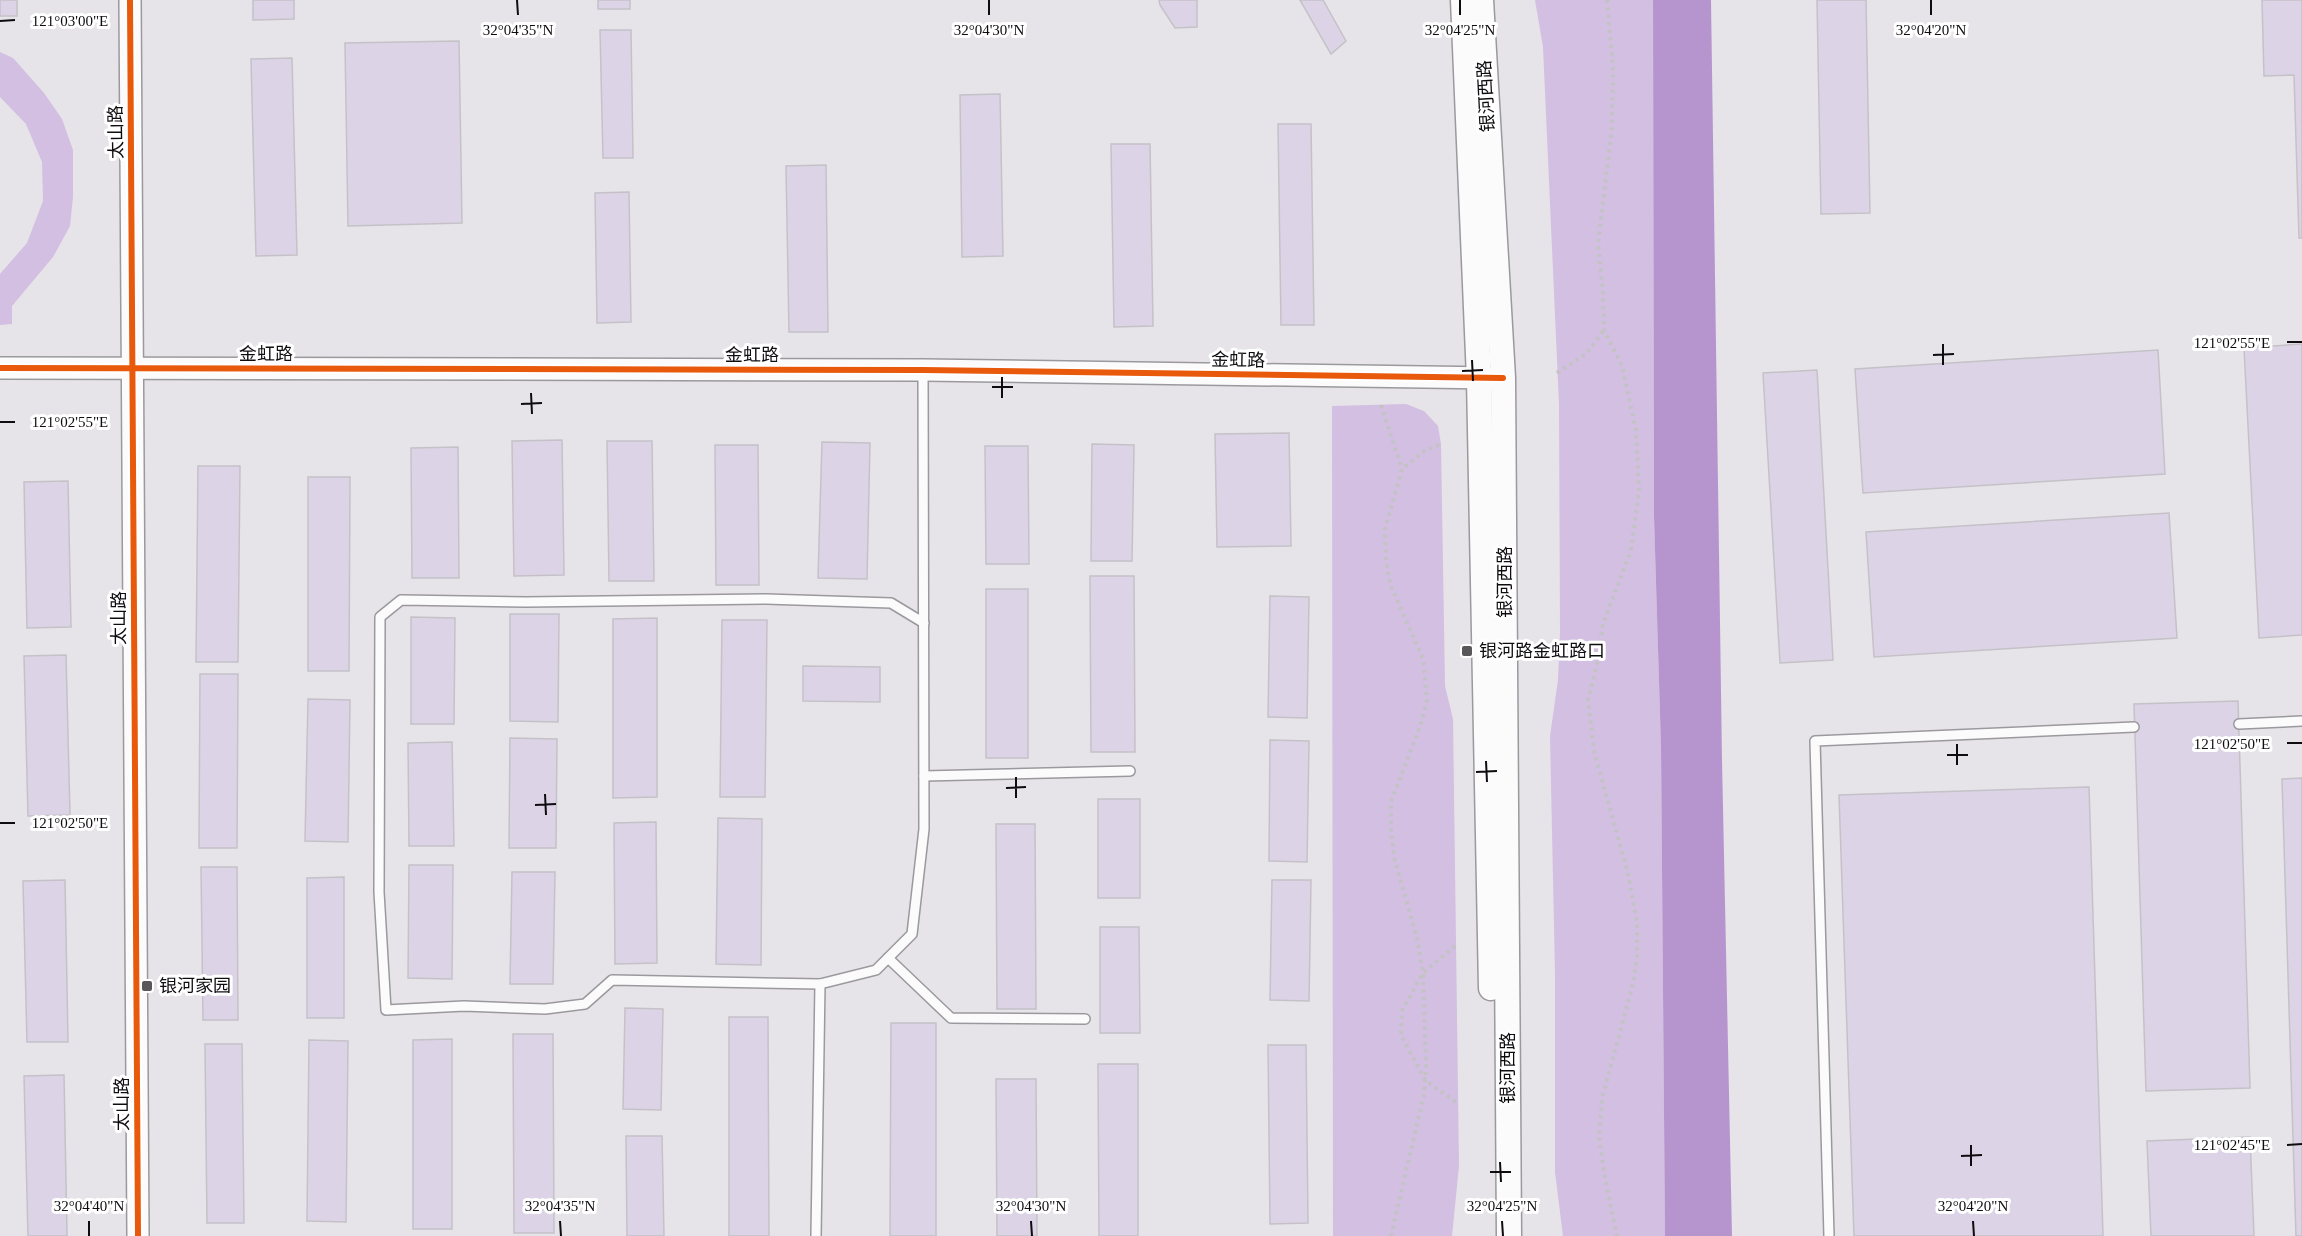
<svg xmlns="http://www.w3.org/2000/svg" width="2302" height="1236" font-family="'Times New Roman','Noto Sans SC',serif">
	<style>
		.green { fill: #d2bfe1 }
		.water { fill: #b695cf }
		.building { fill: #ddd3e6; stroke: #c4c2c7; stroke-width: 1.5 }
		.lines { fill: none; stroke-linecap: round; stroke-linejoin: round }
		.service-casing { stroke: #9b999d; stroke-width: 12 }
		.tertiary-casing { stroke: #9b999d; stroke-width: 24 }
		.secondary-casing { stroke: #9b999d; stroke-width: 27 }
		.path { stroke: #c3c3c4; stroke-width: 4; stroke-dasharray: 3 4.5; stroke-linecap: butt }
		.service { stroke: #fbfbfc; stroke-width: 9 }
		.tertiary { stroke: #fbfbfc; stroke-width: 21 }
		.secondary { stroke: #fbfbfc; stroke-width: 24 }
		.cycleway-casing { stroke: #fff; stroke-width: 10 }
		.cycleway { stroke: #e8590c; stroke-width: 6 }
		.ticks { fill: none; stroke: #0e0c0f; stroke-width: 2 }
		.poi-dot { fill: #5a575b; stroke: #fff; stroke-width: 2 }
		.labels { text-anchor: middle; stroke-width: 6; stroke-linejoin: round; paint-order: stroke }
		.street-label { font-size: 18px; fill: #0e0c0f; stroke: #fff }
		.poi-label { font-size: 18px; fill: #0e0c0f; stroke: #fff; text-anchor: start }
		.ticks-label { font-size: 15px; text-anchor: middle; fill: #0e0c0f; stroke: #fff; stroke-width: 6; stroke-linejoin: round; paint-order: stroke }
	</style>
	<rect width="100%" height="100%" fill="#e6e3e9"/>
	<!-- green -->
	<g class="green">
		<path d="M 1535,0 L 1653,0 L 1654,517 L 1661,747 L 1665,1236 L 1563,1236 L 1555,1172 L 1555,972 L 1550,736 L 1558,680 L 1560,632 L 1559,404 L 1543,47 Z"/>
		<path d="M 0,52 L 13,58 L 44,93 L 62,119 L 73,150 L 73,197 L 70,226 L 53,257 L 12,306 L 12,324 L 0,325 L 0,274 L 27,243 L 43,201 L 42,162 L 26,124 L 0,97 Z"/>
		<path d="M 1406,404 L 1424,411 L 1438,426 L 1441,444 L 1445,686 L 1453,719 L 1459,1166 L 1452,1236 L 1333,1236 L 1332,406 Z"/>
	</g>
	<!-- water -->
	<path class="water" d="M 1653,0 L 1711,0 L 1722,760 L 1732,1236 L 1665,1236 L 1661,747 L 1654,517 Z"/>
	<!-- building -->
	<g class="building">
		<rect x="0" y="0" width="17" height="16"/>
		<path d="M 253,0 L 294,0 L 294,19 L 253,20 Z"/>
		<rect x="598" y="0" width="32" height="9"/>
		<path d="M 1159,0 L 1197,0 L 1197,27 L 1175,28 L 1160,5 Z"/>
		<path d="M 1300,0 L 1323,0 L 1346,41 L 1331,54 Z"/>
		<path d="M 1817,0 L 1866,0 L 1870,213 L 1821,214 Z"/>
		<path d="M 2262,0 L 2302,0 L 2302,238 L 2299,238 L 2294,75 L 2264,76 Z"/>
		<path d="M 600,30 L 631,30 L 633,158 L 603,158 Z"/>
		<path d="M 459,41 L 462,223 L 348,226 L 345,43 Z"/>
		<path d="M 292,58 L 297,255 L 256,256 L 251,59 Z"/>
		<path d="M 1000,94 L 1003,256 L 962,257 L 960,95 Z"/>
		<path d="M 1278,124 L 1311,124 L 1314,325 L 1281,325 Z"/>
		<path d="M 1111,144 L 1150,144 L 1153,326 L 1114,327 Z"/>
		<path d="M 826,165 L 828,332 L 789,332 L 786,166 Z"/>
		<path d="M 629,192 L 631,322 L 597,323 L 595,193 Z"/>
		<path d="M 2302,344 L 2302,635 L 2259,638 L 2244,348 Z"/>
		<path d="M 2158,350 L 2165,474 L 1863,493 L 1855,369 Z"/>
		<path d="M 1817,370 L 1833,660 L 1780,663 L 1763,373 Z"/>
		<path d="M 1289,433 L 1291,546 L 1217,547 L 1215,434 Z"/>
		<path d="M 562,440 L 564,575 L 514,576 L 512,441 Z"/>
		<path d="M 607,441 L 652,441 L 654,581 L 609,581 Z"/>
		<path d="M 822,442 L 870,443 L 867,579 L 818,578 Z"/>
		<path d="M 1092,444 L 1134,445 L 1132,561 L 1091,561 Z"/>
		<path d="M 715,445 L 758,445 L 759,585 L 716,585 Z"/>
		<path d="M 985,446 L 1028,446 L 1029,564 L 986,564 Z"/>
		<path d="M 458,447 L 459,578 L 412,578 L 411,448 Z"/>
		<path d="M 198,466 L 240,466 L 238,662 L 196,662 Z"/>
		<path d="M 308,477 L 350,477 L 349,671 L 308,671 Z"/>
		<path d="M 68,481 L 71,627 L 27,628 L 24,482 Z"/>
		<path d="M 2169,513 L 2177,638 L 1874,657 L 1866,532 Z"/>
		<path d="M 1090,576 L 1134,576 L 1135,752 L 1091,752 Z"/>
		<rect x="986" y="589" width="42" height="169"/>
		<path d="M 1270,596 L 1309,597 L 1307,718 L 1268,717 Z"/>
		<path d="M 510,614 L 559,614 L 558,722 L 510,721 Z"/>
		<path d="M 411,617 L 455,618 L 454,724 L 411,724 Z"/>
		<path d="M 657,618 L 657,797 L 613,798 L 613,619 Z"/>
		<path d="M 722,620 L 767,620 L 765,797 L 720,797 Z"/>
		<path d="M 66,655 L 70,815 L 28,816 L 24,656 Z"/>
		<path d="M 803,666 L 880,667 L 880,702 L 803,701 Z"/>
		<path d="M 200,674 L 238,674 L 237,848 L 199,848 Z"/>
		<path d="M 308,699 L 350,700 L 348,842 L 305,841 Z"/>
		<path d="M 2238,701 L 2250,1088 L 2146,1091 L 2134,704 Z"/>
		<path d="M 510,738 L 557,739 L 556,848 L 509,848 Z"/>
		<path d="M 1270,740 L 1309,741 L 1307,862 L 1269,861 Z"/>
		<path d="M 452,742 L 454,846 L 409,846 L 408,743 Z"/>
		<path d="M 2302,778 L 2302,1236 L 2296,1236 L 2282,779 Z"/>
		<path d="M 2089,787 L 2103,1236 L 1854,1236 L 1839,795 Z"/>
		<rect x="1098" y="799" width="42" height="99"/>
		<path d="M 718,818 L 762,819 L 761,965 L 716,964 Z"/>
		<path d="M 656,822 L 657,963 L 615,964 L 614,823 Z"/>
		<path d="M 996,824 L 1035,824 L 1036,1009 L 997,1009 Z"/>
		<path d="M 409,865 L 453,865 L 452,979 L 408,978 Z"/>
		<path d="M 201,867 L 237,867 L 238,1020 L 203,1020 Z"/>
		<path d="M 512,872 L 555,872 L 553,984 L 510,984 Z"/>
		<path d="M 344,877 L 344,1018 L 307,1018 L 307,878 Z"/>
		<path d="M 65,880 L 68,1042 L 27,1042 L 23,881 Z"/>
		<path d="M 1272,880 L 1311,880 L 1309,1001 L 1270,1000 Z"/>
		<path d="M 1100,927 L 1139,927 L 1140,1033 L 1100,1033 Z"/>
		<path d="M 625,1008 L 663,1009 L 661,1110 L 623,1109 Z"/>
		<path d="M 729,1017 L 768,1017 L 769,1236 L 729,1236 Z"/>
		<path d="M 891,1023 L 936,1023 L 936,1236 L 890,1236 Z"/>
		<path d="M 513,1034 L 553,1034 L 554,1233 L 514,1233 Z"/>
		<path d="M 452,1039 L 452,1229 L 413,1229 L 413,1040 Z"/>
		<path d="M 309,1040 L 348,1041 L 346,1222 L 307,1221 Z"/>
		<path d="M 205,1044 L 242,1044 L 244,1223 L 207,1223 Z"/>
		<path d="M 1268,1045 L 1306,1045 L 1308,1223 L 1270,1224 Z"/>
		<path d="M 1098,1064 L 1138,1064 L 1138,1236 L 1099,1236 Z"/>
		<path d="M 64,1075 L 67,1236 L 28,1236 L 24,1076 Z"/>
		<path d="M 996,1079 L 1036,1079 L 1037,1236 L 997,1236 Z"/>
		<path d="M 626,1136 L 662,1136 L 664,1236 L 627,1236 Z"/>
		<path d="M 2250,1137 L 2254,1236 L 2151,1236 L 2147,1141 Z"/>
	</g>
	<g class="lines">
		<!-- service casing -->
		<g class="service-casing">
			<g id="service">
				<path d="M 2239,724 L 2302,721"/>
				<path d="M 924,776 L 1130,771"/>
				<path d="M 888,958 L 951,1018 L 1085,1019"/>
				<path d="M 820,984 L 612,980 L 585,1004 L 545,1009 L 464,1006 L 386,1010 L 379,892 L 380,617 L 401,600 L 526,602 L 766,599 L 891,603 L 924,623"/>
				<path d="M 816,1236 L 820,984 L 876,970 L 912,934 L 924,829 L 923,370"/>
				<path d="M 1829,1236 L 1815,741 L 2134,727"/>
			</g>
		</g>
		<!-- tertiary casing -->
		<g class="tertiary-casing">
			<g id="tertiary">
				<path d="M 130,0 L 138,1236"/>
				<path d="M 0,368 L 923,370 L 1493,378"/>
			</g>
		</g>
		<!-- secondary casing -->
		<g class="secondary-casing">
			<g id="secondary">
				<path d="M 1463,0 L 1479,379 L 1491,988"/>
				<path d="M 1481,0 L 1503,378 L 1509,1236"/>
			</g>
		</g>
		<!-- path -->
		<g class="path">
			<path d="M 1607,0 L 1613,67 L 1612,127 L 1598,245 L 1603,292 L 1604,330 L 1622,366 L 1636,430 L 1639,491 L 1631,550 L 1603,624 L 1598,660 L 1588,700 L 1594,751 L 1628,873 L 1637,923 L 1637,958 L 1632,988 L 1602,1098 L 1599,1137 L 1605,1178 L 1617,1236"/>
			<path d="M 1557,373 L 1586,354 L 1604,330"/>
			<path d="M 1381,405 L 1402,469"/>
			<path d="M 1455,946 L 1423,973 L 1402,1011 L 1401,1035 L 1425,1080 L 1457,1103"/>
			<path d="M 1391,1236 L 1424,1094 L 1426,1066 L 1423,973 L 1417,938 L 1394,857 L 1391,830 L 1391,802 L 1420,727 L 1427,701 L 1423,659 L 1390,584 L 1386,558 L 1385,529 L 1402,469 L 1424,451 L 1441,444"/>
		</g>
		<!-- service -->
		<use href="#service" class="service"/>
		<!-- tertiary -->
		<use href="#tertiary" class="tertiary"/>
		<!-- secondary -->
		<use href="#secondary" class="secondary"/>
		<!-- cycleway casing -->
		<g class="cycleway-casing">
			<g id="cycleway">
				<path d="M 130,0 L 138,1236"/>
				<path d="M 0,368 L 923,370 L 1503,378"/>
			</g>
		</g>
		<!-- cycleway -->
		<use href="#cycleway" class="cycleway"/>
	</g>
	<!-- ticks -->
	<path class="ticks" d="M 517,0 L 518,15M 989,0 L 989,15M 1460,0 L 1460,15M 1931,0 L 1931,15M 0,21 L 15,20M 2287,342 L 2302,342M 1943,344 L 1943,365M 1933,355 L 1954,354M 1472,360 L 1473,381M 1462,371 L 1483,370M 1002,377 L 1002,398M 992,387 L 1013,387M 531,393 L 532,414M 521,404 L 542,403M 0,422 L 15,422M 2287,743 L 2302,743M 1957,744 L 1957,765M 1947,755 L 1968,755M 1486,761 L 1487,782M 1476,772 L 1497,771M 1016,777 L 1016,798M 1006,788 L 1026,787M 545,794 L 546,815M 535,805 L 556,804M 0,823 L 15,823M 1971,1145 L 1971,1166M 2287,1145 L 2302,1144M 1961,1156 L 1982,1155M 1500,1162 L 1501,1182M 1490,1172 L 1511,1172M 89,1221 L 89,1236M 560,1221 L 561,1236M 1031,1221 L 1032,1236M 1502,1221 L 1503,1236M 1973,1221 L 1974,1236"/>
	<!-- markers -->
	<g class="poi-dot">
		<rect x="1461" y="645" width="12" height="12" rx="3"/>
		<rect x="141" y="980" width="12" height="12" rx="3"/>
	</g>
	<g class="labels">
		<!-- street labels -->
		<g class="street-label">
			<text transform="translate(1486 96) rotate(-93)" y="6">银河西路</text>
			<text transform="translate(116 132) rotate(-91)" y="6">太山路</text>
			<text x="266" y="360">金虹路</text>
			<text x="752" y="361">金虹路</text>
			<text transform="translate(1238 360) rotate(1)" y="6">金虹路</text>
			<text transform="translate(1505 582) rotate(-90)" y="6">银河西路</text>
			<text transform="translate(119 618) rotate(-90)" y="6">太山路</text>
			<text transform="translate(1508 1068) rotate(-90)" y="6">银河西路</text>
			<text transform="translate(122 1104) rotate(-90)" y="6">太山路</text>
		</g>
		<!-- poi labels -->
		<g class="poi-label">
			<text x="1479" y="657">银河路金虹路口</text>
			<text x="159" y="992">银河家园</text>
		</g>
	</g>
	<g class="ticks-label">
		<text x="70" y="26">121°03'00"E</text>
		<text x="518" y="35">32°04'35"N</text>
		<text x="989" y="35">32°04'30"N</text>
		<text x="1460" y="35">32°04'25"N</text>
		<text x="1931" y="35">32°04'20"N</text>
		<text x="2232" y="348">121°02'55"E</text>
		<text x="70" y="427">121°02'55"E</text>
		<text x="2232" y="749">121°02'50"E</text>
		<text x="70" y="828">121°02'50"E</text>
		<text x="2232" y="1150">121°02'45"E</text>
		<text x="89" y="1211">32°04'40"N</text>
		<text x="560" y="1211">32°04'35"N</text>
		<text x="1031" y="1211">32°04'30"N</text>
		<text x="1502" y="1211">32°04'25"N</text>
		<text x="1973" y="1211">32°04'20"N</text>
	</g>
</svg>
